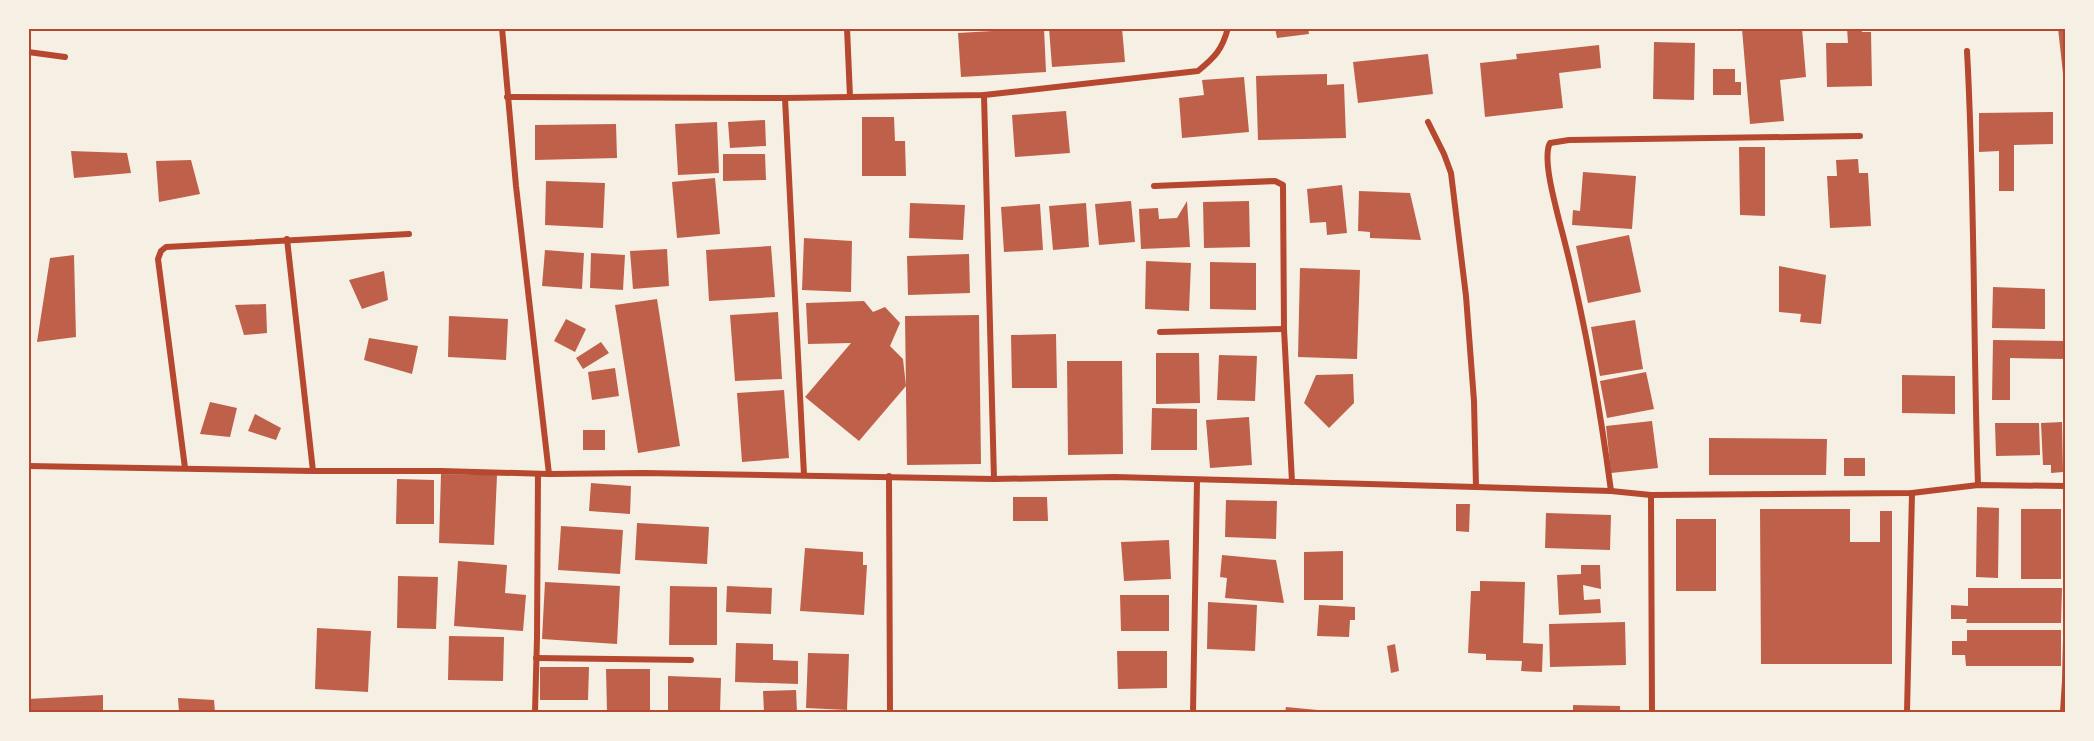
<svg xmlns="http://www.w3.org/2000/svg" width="2094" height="741" font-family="Ubuntu,sans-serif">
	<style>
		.building { fill: #bf614a }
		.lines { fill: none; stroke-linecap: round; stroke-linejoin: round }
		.path { stroke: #b5482f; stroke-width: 4 }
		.minor { stroke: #b5482f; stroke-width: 6 }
		.neatline { fill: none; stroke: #b5482f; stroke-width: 2 }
	</style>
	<rect width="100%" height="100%" fill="#f6efe4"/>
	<!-- building -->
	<g class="building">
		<path d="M 1044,28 L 1046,72 L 961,77 L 958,33 Z"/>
		<path d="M 1049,28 L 1122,28 L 1125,62 L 1052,67 Z"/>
		<path d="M 1275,28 L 1308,28 L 1309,34 L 1277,38 Z"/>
		<path d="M 1802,28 L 1806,77 L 1780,80 L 1784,121 L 1750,124 L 1742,29 Z"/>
		<path d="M 1847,28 L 1862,28 L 1862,32 L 1871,32 L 1872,86 L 1827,87 L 1826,43 L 1848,43 Z"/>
		<path d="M 2058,28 L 2066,28 L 2066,83 L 2064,83 Z"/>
		<path d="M 1654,42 L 1695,43 L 1694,100 L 1653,99 Z"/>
		<path d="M 1599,45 L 1601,68 L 1559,73 L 1563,108 L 1485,117 L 1480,63 L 1517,59 L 1516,54 Z"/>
		<path d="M 1428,54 L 1433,94 L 1358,103 L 1353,62 Z"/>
		<path d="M 1713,69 L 1735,69 L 1735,82 L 1741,82 L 1741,95 L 1713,95 Z"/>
		<path d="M 1327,74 L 1327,85 L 1344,84 L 1346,138 L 1258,140 L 1256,76 Z"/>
		<path d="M 1244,77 L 1249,132 L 1182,138 L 1179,98 L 1204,95 L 1202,80 Z"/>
		<path d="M 1066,111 L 1070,153 L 1015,157 L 1012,115 Z"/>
		<path d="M 2053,112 L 2053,144 L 2014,145 L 2014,191 L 1999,191 L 1999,151 L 1979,152 L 1979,113 Z"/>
		<path d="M 862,117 L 894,117 L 895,141 L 905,141 L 906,176 L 862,176 Z"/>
		<path d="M 765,120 L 766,146 L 730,148 L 728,122 Z"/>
		<path d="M 717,122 L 719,173 L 678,175 L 675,124 Z"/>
		<path d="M 616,124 L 617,158 L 535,160 L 535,125 Z"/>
		<path d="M 1739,147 L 1765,147 L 1765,216 L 1740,215 Z"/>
		<path d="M 71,151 L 127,153 L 131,173 L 74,178 Z"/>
		<path d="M 723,154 L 765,154 L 766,180 L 723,181 Z"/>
		<path d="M 1858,159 L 1859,173 L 1868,173 L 1871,226 L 1830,228 L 1827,176 L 1837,176 L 1836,160 Z"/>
		<path d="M 191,160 L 200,194 L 159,202 L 156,161 Z"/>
		<path d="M 1583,172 L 1636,176 L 1632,229 L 1572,225 L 1573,210 L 1580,211 Z"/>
		<path d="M 715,178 L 720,234 L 677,238 L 672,182 Z"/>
		<path d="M 546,181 L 605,183 L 603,228 L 545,225 Z"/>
		<path d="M 1342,185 L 1347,233 L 1327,235 L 1326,222 L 1310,223 L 1307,189 Z"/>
		<path d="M 1359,191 L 1410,193 L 1421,240 L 1370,238 L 1370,232 L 1358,231 Z"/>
		<path d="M 1131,201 L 1135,242 L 1099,245 L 1095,204 Z"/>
		<path d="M 1187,201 L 1190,247 L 1141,249 L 1139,209 L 1158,208 L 1159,219 L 1177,218 Z"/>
		<path d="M 1249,201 L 1250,247 L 1204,248 L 1203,202 Z"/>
		<path d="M 910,203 L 965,205 L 963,240 L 909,238 Z"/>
		<path d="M 1086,203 L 1089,247 L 1053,250 L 1049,206 Z"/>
		<path d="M 1040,204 L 1043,250 L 1004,252 L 1001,207 Z"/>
		<path d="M 1629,235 L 1641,292 L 1588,303 L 1576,246 Z"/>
		<path d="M 804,238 L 852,241 L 851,292 L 802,290 Z"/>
		<path d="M 771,246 L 775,297 L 709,301 L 706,250 Z"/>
		<path d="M 667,249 L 669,286 L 633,289 L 630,251 Z"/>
		<path d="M 545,250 L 584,253 L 582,289 L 542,286 Z"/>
		<path d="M 591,253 L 625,255 L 623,290 L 590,288 Z"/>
		<path d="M 969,254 L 970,293 L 908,295 L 907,256 Z"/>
		<path d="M 74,255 L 76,337 L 37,342 L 50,258 Z"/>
		<path d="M 1146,261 L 1191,263 L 1189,311 L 1145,309 Z"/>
		<path d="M 1210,262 L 1256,263 L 1256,310 L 1210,309 Z"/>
		<path d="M 1779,266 L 1826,275 L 1821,324 L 1800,322 L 1801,314 L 1779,312 Z"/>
		<path d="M 1300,268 L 1360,270 L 1357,359 L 1298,357 Z"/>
		<path d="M 384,271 L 388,300 L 362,309 L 349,280 Z"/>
		<path d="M 1993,287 L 2045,289 L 2045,329 L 1992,328 Z"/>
		<path d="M 657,299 L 680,446 L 638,453 L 615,305 Z"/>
		<path d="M 864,301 L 873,312 L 885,307 L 900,323 L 890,346 L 903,359 L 906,386 L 859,441 L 805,397 L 851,343 L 808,344 L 806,303 Z"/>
		<path d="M 266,304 L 267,333 L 244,335 L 235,305 Z"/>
		<path d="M 778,312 L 782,379 L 735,381 L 730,315 Z"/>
		<path d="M 979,315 L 981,464 L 907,465 L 905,316 Z"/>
		<path d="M 449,316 L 508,319 L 506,360 L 448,357 Z"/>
		<path d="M 566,319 L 586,329 L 575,352 L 554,341 Z"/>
		<path d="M 1635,320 L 1643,369 L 1600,376 L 1591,327 Z"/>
		<path d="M 1056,334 L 1057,388 L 1012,388 L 1011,335 Z"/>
		<path d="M 369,338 L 418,346 L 412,374 L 364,360 Z"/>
		<path d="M 1993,340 L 2066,341 L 2066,359 L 2010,358 L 2010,400 L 1992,400 Z"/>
		<path d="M 601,342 L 609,353 L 583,369 L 576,358 Z"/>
		<path d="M 1156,353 L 1199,353 L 1200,403 L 1156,404 Z"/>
		<path d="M 1219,355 L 1257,356 L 1255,401 L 1217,400 Z"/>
		<path d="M 1067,361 L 1122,361 L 1123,454 L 1068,455 Z"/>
		<path d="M 615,368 L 619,396 L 592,400 L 588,372 Z"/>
		<path d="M 1646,372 L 1654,409 L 1607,418 L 1600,381 Z"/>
		<path d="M 1353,374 L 1354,403 L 1329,428 L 1304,403 L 1316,375 Z"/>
		<path d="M 1902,375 L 1955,376 L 1955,414 L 1902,413 Z"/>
		<path d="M 784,390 L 789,458 L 742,462 L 737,393 Z"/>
		<path d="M 210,402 L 237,408 L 230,437 L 200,434 Z"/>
		<path d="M 1152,408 L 1197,409 L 1197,450 L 1151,450 Z"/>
		<path d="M 255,414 L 281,428 L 276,440 L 248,431 Z"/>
		<path d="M 1249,417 L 1252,465 L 1210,468 L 1206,420 Z"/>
		<path d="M 1652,421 L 1658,468 L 1611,473 L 1606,426 Z"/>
		<path d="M 2062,422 L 2063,472 L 2051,473 L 2051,465 L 2043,465 L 2041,423 Z"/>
		<path d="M 1995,423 L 2039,423 L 2040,455 L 1996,456 Z"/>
		<rect x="583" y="430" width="22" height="20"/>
		<path d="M 1709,438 L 1827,439 L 1826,475 L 1709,475 Z"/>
		<rect x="1844" y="458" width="21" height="18"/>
		<path d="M 441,474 L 497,475 L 494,545 L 439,543 Z"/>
		<path d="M 397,479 L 434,480 L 434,524 L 396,524 Z"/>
		<path d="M 591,483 L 631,486 L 630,514 L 589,511 Z"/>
		<path d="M 1013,497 L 1047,497 L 1048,521 L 1013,521 Z"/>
		<path d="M 1226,500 L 1277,501 L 1276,539 L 1225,537 Z"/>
		<path d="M 1456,504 L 1470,504 L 1469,532 L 1456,531 Z"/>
		<path d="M 1977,507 L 1999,508 L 1998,578 L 1976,577 Z"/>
		<path d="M 1760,509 L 1850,509 L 1850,542 L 1880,542 L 1880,511 L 1892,511 L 1892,664 L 1761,664 Z"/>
		<rect x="2021" y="509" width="40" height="70"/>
		<path d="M 1546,513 L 1611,515 L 1610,550 L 1545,548 Z"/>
		<rect x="1676" y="519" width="40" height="72"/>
		<path d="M 637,523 L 709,527 L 707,564 L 635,560 Z"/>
		<path d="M 561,526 L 623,530 L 620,574 L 558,570 Z"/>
		<path d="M 1169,540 L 1171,579 L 1124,581 L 1121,542 Z"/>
		<path d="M 805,548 L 863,552 L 863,565 L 867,565 L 864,615 L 800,611 Z"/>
		<path d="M 1343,551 L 1343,600 L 1304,600 L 1304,552 Z"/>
		<path d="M 1222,555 L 1276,560 L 1284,603 L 1225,598 L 1227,578 L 1220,577 Z"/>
		<path d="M 458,561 L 507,565 L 505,593 L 526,595 L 523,631 L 454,626 Z"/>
		<path d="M 1581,565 L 1600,565 L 1601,589 L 1583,585 L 1584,600 L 1600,599 L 1601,613 L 1559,615 L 1557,575 L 1581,574 Z"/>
		<path d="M 398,576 L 438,577 L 436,629 L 397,628 Z"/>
		<path d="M 1480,581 L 1525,582 L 1523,643 L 1543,644 L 1542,672 L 1521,671 L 1522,661 L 1486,660 L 1486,654 L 1468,653 L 1471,591 L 1480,591 Z"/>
		<path d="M 545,582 L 620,586 L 617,644 L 542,639 Z"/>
		<path d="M 670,586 L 717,587 L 717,645 L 669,645 Z"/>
		<path d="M 727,586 L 772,588 L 771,614 L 726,612 Z"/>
		<path d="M 1968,588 L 2062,588 L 2061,623 L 1966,623 L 1967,619 L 1951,619 L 1951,605 L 1968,606 Z"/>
		<path d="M 1120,595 L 1169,595 L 1169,631 L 1121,631 Z"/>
		<path d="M 1208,602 L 1257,605 L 1255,651 L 1207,649 Z"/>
		<path d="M 1319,605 L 1355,607 L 1355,620 L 1350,620 L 1349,637 L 1317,636 Z"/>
		<path d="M 1625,622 L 1626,665 L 1550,667 L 1549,624 Z"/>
		<path d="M 317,628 L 371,631 L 368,692 L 315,689 Z"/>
		<path d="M 1967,630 L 2061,630 L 2061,666 L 1966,666 L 1965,655 L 1952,655 L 1952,641 L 1967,641 Z"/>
		<path d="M 449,636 L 504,637 L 503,681 L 448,680 Z"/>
		<path d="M 736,643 L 773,644 L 773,660 L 798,661 L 798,684 L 735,682 Z"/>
		<path d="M 1395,644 L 1399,671 L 1391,673 L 1387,646 Z"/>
		<path d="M 1117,651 L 1167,651 L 1167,688 L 1118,689 Z"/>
		<path d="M 808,653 L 849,654 L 847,710 L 806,708 Z"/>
		<path d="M 540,667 L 589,667 L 588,700 L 540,700 Z"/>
		<path d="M 606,669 L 650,669 L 650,712 L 607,712 Z"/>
		<path d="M 668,676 L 721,678 L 720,712 L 668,712 Z"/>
		<path d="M 796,690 L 797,712 L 764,712 L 763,691 Z"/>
		<path d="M 103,695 L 103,712 L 28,712 L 28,699 Z"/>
		<path d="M 178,698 L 214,700 L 215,712 L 179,712 Z"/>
		<path d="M 1573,705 L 1620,706 L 1620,712 L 1573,712 Z"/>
		<path d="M 1286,707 L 1328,711 L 1327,712 L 1285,712 Z"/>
	</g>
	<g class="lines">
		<!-- path -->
		<path class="path" d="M 2062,712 L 2064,681 L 2066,599"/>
		<!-- minor -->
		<g class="minor">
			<path d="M 502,28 L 516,186 L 549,474"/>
			<path d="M 847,28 L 850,97"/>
			<path d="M 1967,51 C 1975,195 1973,340 1978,485"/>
			<path d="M 28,52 L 65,57"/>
			<path d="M 984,95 L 994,479"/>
			<path d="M 507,97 L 785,98 L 984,95 L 1198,71 C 1215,57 1222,50 1228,28"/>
			<path d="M 785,98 L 804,475"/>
			<path d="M 1428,122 L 1444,154 L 1451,173 L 1466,296 L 1474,401 L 1476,487"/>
			<path d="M 1154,186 L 1275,181 L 1283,185 L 1284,329 L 1292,482"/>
			<path d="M 287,239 L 313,471"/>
			<path d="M 1160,332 L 1284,329"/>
			<path d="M 28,466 L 313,471 L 441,471 L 549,474 L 644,473 L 994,479 L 1115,477 L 1476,487 L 1611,491 L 1651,495 L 1912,493 L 1978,485 L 2066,486"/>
			<path d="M 185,468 L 158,259 L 161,251 L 166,247 L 409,234"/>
			<path d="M 889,476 L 890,712"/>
			<path d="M 1611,491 C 1599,400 1583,309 1559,220 C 1555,203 1542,158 1550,143 L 1569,140 L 1860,136"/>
			<path d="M 1651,495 L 1652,712"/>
			<path d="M 536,658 L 691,660"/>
			<path d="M 535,712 L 537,638 L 538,474"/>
			<path d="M 1193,712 L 1197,480"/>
			<path d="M 1907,712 L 1912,493"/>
		</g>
	</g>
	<!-- border -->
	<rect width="2094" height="741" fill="none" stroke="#f6efe4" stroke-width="60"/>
	<rect x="30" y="30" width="2034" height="681" class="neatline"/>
</svg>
